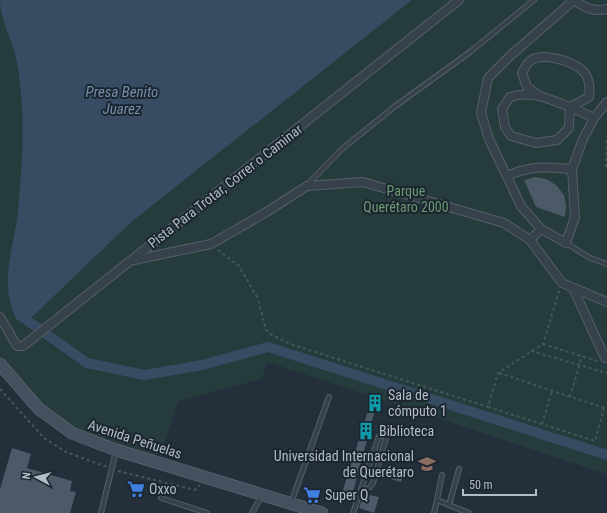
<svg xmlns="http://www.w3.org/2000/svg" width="607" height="513" font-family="'Roboto Condensed',sans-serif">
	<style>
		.green { fill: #253b3c }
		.water { fill: #374c62 }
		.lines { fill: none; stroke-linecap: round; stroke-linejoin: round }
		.canal { stroke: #374c62; stroke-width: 10 }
		.building { fill: #4c5967 }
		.lane-casing { stroke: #555f69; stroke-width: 6 }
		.street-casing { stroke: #555f69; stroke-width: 10 }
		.secondary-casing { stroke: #555f69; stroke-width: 13 }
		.path { stroke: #435859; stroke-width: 2; stroke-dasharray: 3 3; stroke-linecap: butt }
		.lane { stroke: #37414b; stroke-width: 4 }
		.street { stroke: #37414b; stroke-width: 8 }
		.secondary { stroke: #45505e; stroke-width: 11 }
		.labels { text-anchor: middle; stroke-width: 4; stroke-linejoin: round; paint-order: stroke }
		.street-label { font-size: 14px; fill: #b2bcc7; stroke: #1c2630 }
		.park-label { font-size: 14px; fill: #699871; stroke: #1c2630 }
		.poi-label { font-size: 14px; fill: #b2bcc7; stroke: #1c2630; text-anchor: start }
		.water-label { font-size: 15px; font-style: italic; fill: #738faa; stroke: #1c2630 }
	</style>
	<rect width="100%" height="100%" fill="#232f3b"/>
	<!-- green -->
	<path class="green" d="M 0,0 L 607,0 L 607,474 L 267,362 L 262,379 L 178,401 L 162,451 L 159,450 L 156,462 L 116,452 L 39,409 L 0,364 Z"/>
	<!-- water -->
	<path class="water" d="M 0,0 L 412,0 L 130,223 L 28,321 L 22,323 C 16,321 14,314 12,309 C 1,275 15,243 18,210 C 23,160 26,107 16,58 C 12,38 0,21 0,0 Z"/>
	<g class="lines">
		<!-- canal -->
		<path class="canal" d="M 28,321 L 87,363 L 145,375 L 202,365 L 268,347 L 607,455"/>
	</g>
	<!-- building -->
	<g class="building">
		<path d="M 535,177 L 546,179 L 556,185 L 564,195 L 566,205 L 565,217 L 536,207 L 524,180 Z"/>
		<path d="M 369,408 L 375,410 L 352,496 L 342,493 Z"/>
		<path d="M 12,448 L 31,454 L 27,468 L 72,481 L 70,491 L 76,492 L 70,513 L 0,513 L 0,489 Z"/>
		<path d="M 386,470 L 403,475 L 401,482 L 384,477 Z"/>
		<path d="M 365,494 L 379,497 L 374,513 L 359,508 L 363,496 Z"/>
	</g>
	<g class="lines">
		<!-- lane casing -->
		<g class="lane-casing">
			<g id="lane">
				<path d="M 307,185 L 342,149 L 394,107 L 470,52 L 534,0"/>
				<path d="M 566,243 L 590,258 L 607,264"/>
				<path d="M 459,469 L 449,505 L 469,513"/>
				<path d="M 442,475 L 437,500 L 449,505"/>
				<path d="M 161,498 L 207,513"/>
				<path d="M 291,503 L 329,397"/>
				<path d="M 101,513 L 116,451"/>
				<path d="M 252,513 L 262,495"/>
				<path d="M 353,513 L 379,436 L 385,436 L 386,438 L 373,483 L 370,487 L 360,493"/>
				<path d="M 434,513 L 437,500"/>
			</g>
		</g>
		<!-- street casing -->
		<g class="street-casing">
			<g id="street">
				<path d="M 574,0 C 585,8 594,12 607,9"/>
				<path d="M 540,96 L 527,87 L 522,73 C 524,69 526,65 529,62 C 540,51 573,61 583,71 C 590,78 590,89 589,97 L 570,107 C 548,99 533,90 510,97 L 502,109 L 505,127 L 511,136 L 536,143 L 557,140 L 569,128 L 570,107 L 594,118"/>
				<path d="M 507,176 C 531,165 547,167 572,169"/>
				<path d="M 541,229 L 521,206 L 489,139 L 481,113 L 488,78 L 510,56 L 574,0"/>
				<path d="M 530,240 L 541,229 L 566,243 L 575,217 L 572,169 L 583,139 L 594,118 L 607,102"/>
				<path d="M 134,260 L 211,244 L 265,213 L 307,186 L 363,182 L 504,223 L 530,240 L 562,283 L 607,302"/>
				<path d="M 573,288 L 605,358 L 607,357"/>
				<path d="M 0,317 L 17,346 L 23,346 L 459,0"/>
			</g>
		</g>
		<!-- secondary casing -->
		<g class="secondary-casing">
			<path id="secondary" d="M 0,364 L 39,409 L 72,433 L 116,450 L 322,513"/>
		</g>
		<!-- path -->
		<g class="path">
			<path d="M 606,167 L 607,138"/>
			<path d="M 218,250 L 239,266 L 258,299 L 266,330 L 272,335 L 290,344 L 488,407 L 498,373 L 543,344 L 559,291"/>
			<path d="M 543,344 L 597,361"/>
			<path d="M 531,351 L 607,373"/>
			<path d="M 499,373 L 604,408"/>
			<path d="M 0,389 L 44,438 L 66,452 L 107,467"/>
			<path d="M 570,397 L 582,356"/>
			<path d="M 488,407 L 595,441 L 604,408 L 607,409"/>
			<path d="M 542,424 L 552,391"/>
			<path d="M 118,471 L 195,490 L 200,485"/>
		</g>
		<!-- lane -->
		<use href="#lane" class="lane"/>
		<!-- street -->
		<use href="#street" class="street"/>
		<!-- secondary -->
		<use href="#secondary" class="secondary"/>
	</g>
	<!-- icons -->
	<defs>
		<g id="building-bare" transform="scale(1.38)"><path d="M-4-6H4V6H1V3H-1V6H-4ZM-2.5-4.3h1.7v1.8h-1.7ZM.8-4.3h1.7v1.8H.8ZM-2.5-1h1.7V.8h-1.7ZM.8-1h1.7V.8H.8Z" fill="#0f9aa8" stroke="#1c2630" stroke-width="2.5" paint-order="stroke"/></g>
		<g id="university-bare" transform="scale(1.38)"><path d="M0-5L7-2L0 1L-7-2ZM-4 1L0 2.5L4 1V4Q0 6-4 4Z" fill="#8d6e63" stroke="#1c2630" stroke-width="2.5" paint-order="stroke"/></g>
		<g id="supermarket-bare" transform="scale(1.38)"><path d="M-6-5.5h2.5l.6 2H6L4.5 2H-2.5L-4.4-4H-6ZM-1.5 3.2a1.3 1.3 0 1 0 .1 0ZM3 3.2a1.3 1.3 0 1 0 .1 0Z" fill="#3f7fe0" stroke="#1c2630" stroke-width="2.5" paint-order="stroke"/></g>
	</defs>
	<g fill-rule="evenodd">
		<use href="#building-bare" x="375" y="403"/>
		<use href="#building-bare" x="366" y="431"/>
		<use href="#university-bare" x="427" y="464"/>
		<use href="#supermarket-bare" x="136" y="489"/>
		<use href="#supermarket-bare" x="312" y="495"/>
	</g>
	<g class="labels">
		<!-- street labels -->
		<g class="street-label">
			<text transform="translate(225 186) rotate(-38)" y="5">Pista Para Trotar, Correr o Caminar</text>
			<text transform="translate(135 439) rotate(18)" y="5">Avenida Peñuelas</text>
		</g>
		<!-- park labels -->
		<g class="park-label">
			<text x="406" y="196">Parque<tspan x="406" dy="16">Querétaro 2000</tspan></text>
		</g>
		<!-- poi labels -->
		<g class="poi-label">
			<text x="388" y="400">Sala de<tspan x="388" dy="16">cómputo 1</tspan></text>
			<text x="379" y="436">Biblioteca</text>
			<text x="414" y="461" text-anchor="end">Universidad Internacional<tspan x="414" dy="16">de Querétaro</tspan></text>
			<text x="149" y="494">Oxxo</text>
			<text x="325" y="500">Super Q</text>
		</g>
		<!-- water labels -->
		<g class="water-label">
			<text x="122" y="97">Presa Benito<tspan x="122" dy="17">Juarez</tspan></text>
		</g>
	</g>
	<!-- north arrow -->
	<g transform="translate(36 477) rotate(277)" stroke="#1c2630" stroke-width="3" paint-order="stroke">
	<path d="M0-3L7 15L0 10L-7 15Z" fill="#b2bcc7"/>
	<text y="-6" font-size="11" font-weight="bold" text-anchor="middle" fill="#b2bcc7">N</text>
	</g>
	<!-- scale -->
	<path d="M463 489v6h73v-6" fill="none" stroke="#b2bcc7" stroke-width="2"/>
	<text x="469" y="489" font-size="12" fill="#b2bcc7" stroke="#1c2630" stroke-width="3" paint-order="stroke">50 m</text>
</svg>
